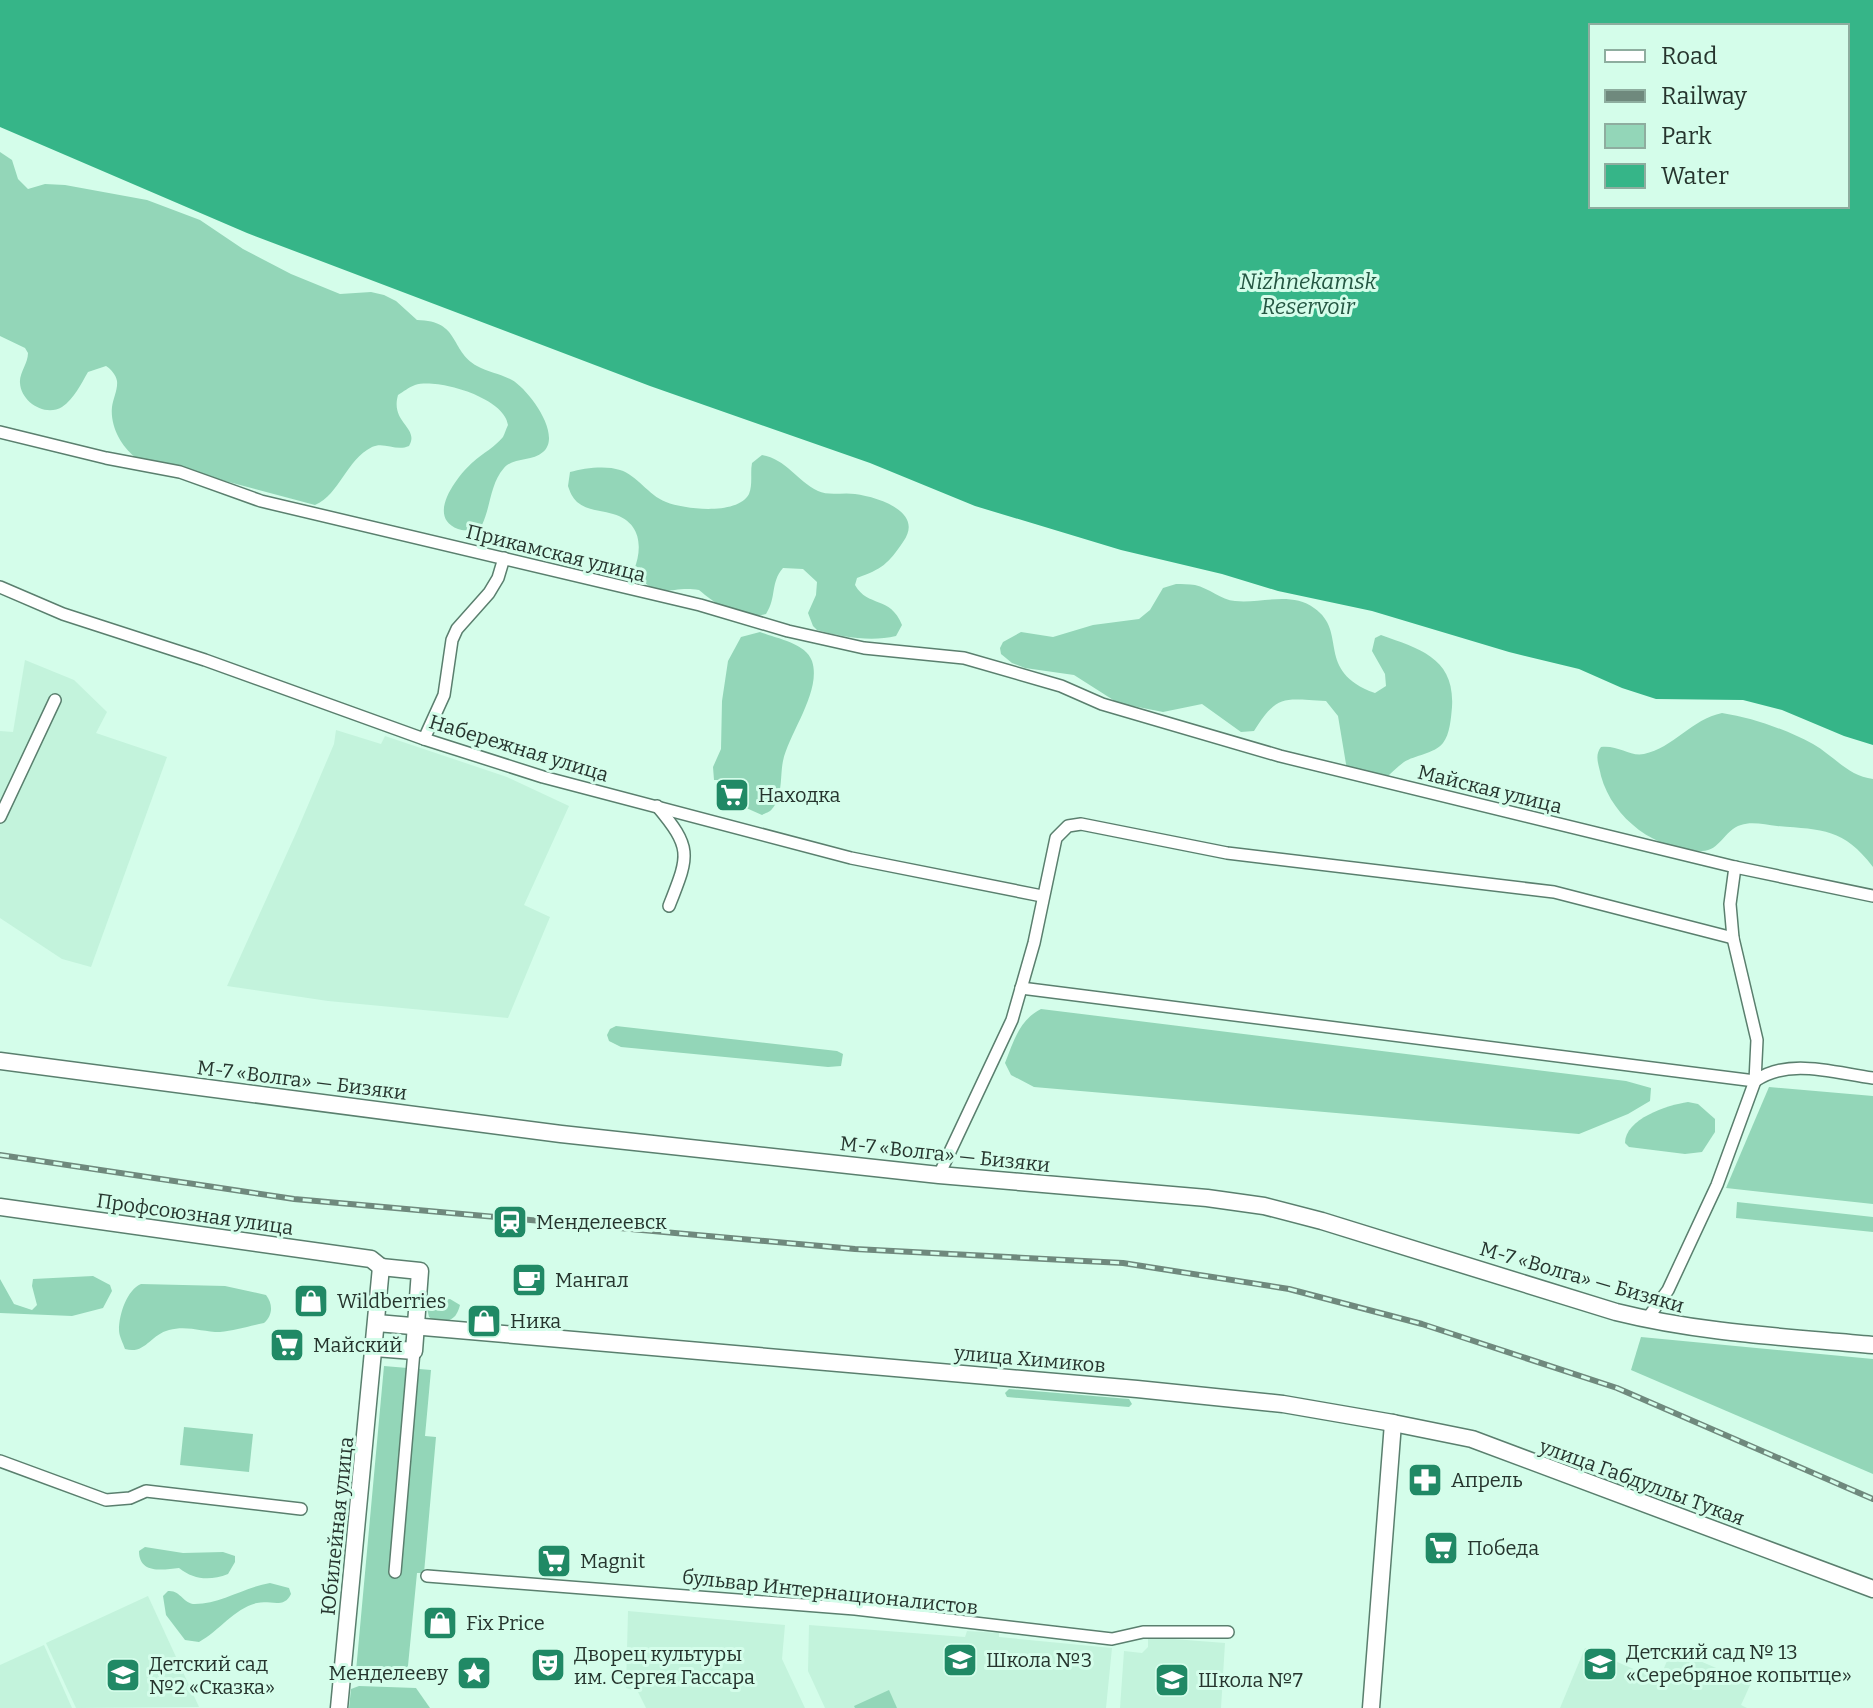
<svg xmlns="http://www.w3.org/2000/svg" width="1873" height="1708" font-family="Bitter,serif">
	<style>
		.built { fill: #c3f3dc }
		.green { fill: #93d6b8 }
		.water { fill: #36b588; fill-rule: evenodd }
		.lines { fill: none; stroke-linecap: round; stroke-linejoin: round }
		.street-casing { stroke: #5a7f6e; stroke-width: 14 }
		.secondary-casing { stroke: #5a7f6e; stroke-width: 19 }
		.street { stroke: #fff; stroke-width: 11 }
		.secondary { stroke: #fff; stroke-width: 16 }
		.rail-casing { stroke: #6f897d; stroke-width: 6 }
		.rail { stroke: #d4fdea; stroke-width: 3; stroke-dasharray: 9; stroke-linecap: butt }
		.labels { text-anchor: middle; stroke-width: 6; stroke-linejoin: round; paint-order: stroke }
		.street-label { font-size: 20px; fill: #26352e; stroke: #d4fdea }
		.poi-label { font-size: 20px; fill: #26352e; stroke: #d4fdea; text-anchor: start }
		.water-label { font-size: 22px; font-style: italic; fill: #255743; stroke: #d4fdea }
	</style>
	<rect width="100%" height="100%" fill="#d4fdea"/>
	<!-- built -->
	<g class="built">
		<path d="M 25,660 L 74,680 L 107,712 L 96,733 L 167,757 L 91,967 L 62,959 L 0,918 L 0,731 L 13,732 Z"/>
		<path d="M 336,730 L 381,744 L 385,736 L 507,777 L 569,806 L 524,905 L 550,917 L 508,1018 L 328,1001 L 227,986 L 297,831 L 334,744 Z"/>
		<path d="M 148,1596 L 199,1707 L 76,1708 L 46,1643 Z"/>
		<path d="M 628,1611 L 785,1625 L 782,1659 L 805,1708 L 646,1708 L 638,1692 L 626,1688 Z"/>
		<path d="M 809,1625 L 965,1637 L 967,1631 L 999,1633 L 999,1637 L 1112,1648 L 1106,1708 L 825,1708 L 808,1671 Z"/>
		<path d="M 1148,1637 L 1225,1643 L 1221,1708 L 1120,1708 L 1124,1651 L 1142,1653 L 1148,1647 Z"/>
		<path d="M 44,1645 L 72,1708 L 0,1708 L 0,1665 Z"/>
		<path d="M 1585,1648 L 1659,1680 L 1672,1649 L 1751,1683 L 1741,1705 L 1747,1708 L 1560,1708 Z"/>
	</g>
	<!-- green -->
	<g class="green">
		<path d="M 0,152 L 12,160 L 18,179 L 28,189 L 45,184 L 65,185 L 147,200 L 200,220 L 243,249 L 291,274 L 340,294 L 371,292 L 384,295 L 396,301 L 417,320 C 461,321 449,350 477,366 C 488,372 501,374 512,380 C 528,389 563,435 543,452 C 532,462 513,457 504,468 C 490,484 491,506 482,525 C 474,529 467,532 458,529 C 425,517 458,475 473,462 C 483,453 495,447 503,437 C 505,433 506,429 508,425 C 505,398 438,378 415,385 C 409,387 403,392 398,395 C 390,423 420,427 409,446 C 396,452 384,441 372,447 C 346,460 340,494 315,505 L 135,457 C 121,446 110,426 112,407 C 113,399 118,389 117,381 C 116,375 111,369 106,366 L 88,372 C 81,384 74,399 62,407 C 45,417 21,402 20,383 C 19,373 28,364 28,353 L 25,348 L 0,336 Z"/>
		<path d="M 762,455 C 786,459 797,481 818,491 C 828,496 844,492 855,494 C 878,497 925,512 903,542 C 888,564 882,569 857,578 L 855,585 C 868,608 890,595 902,625 L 896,636 C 871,642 842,637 817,630 L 813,626 L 808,613 L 816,595 L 817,582 L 803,569 L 783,568 C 770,583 777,597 766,614 C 741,622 717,605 699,590 C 667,585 659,604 634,570 C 643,547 641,522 613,514 C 600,510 588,511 577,502 C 572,497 570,492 568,486 L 570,472 C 584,468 606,465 620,470 C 637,475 648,495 666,502 C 686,510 738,515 749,494 C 753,484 750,473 752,463 Z"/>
		<path d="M 1176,584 C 1182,584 1189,584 1195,585 C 1209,588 1221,600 1235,601 C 1260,604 1291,591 1314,608 C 1349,632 1314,671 1375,693 L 1386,686 L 1385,674 L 1372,651 L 1375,638 L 1381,635 C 1420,649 1455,658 1452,707 C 1451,718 1450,734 1443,743 C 1434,754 1415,755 1404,762 C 1397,767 1391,773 1385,779 L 1348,776 L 1338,716 L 1326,701 C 1284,699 1278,693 1254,731 L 1241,732 L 1202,704 L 1163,712 L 1118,703 L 1074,675 L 1025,668 L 1012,663 L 1001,654 L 1000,648 L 1003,642 L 1021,632 L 1053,637 L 1093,625 L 1139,619 L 1150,610 L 1163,588 Z"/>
		<path d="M 760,632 C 775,638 806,643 812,661 C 822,691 789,733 783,761 C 780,775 783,797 772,809 C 770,812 765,813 762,815 L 744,807 L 748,800 C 746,780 731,780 714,780 L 713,767 L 721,749 L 722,701 L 728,661 L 741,637 Z"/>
		<path d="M 1722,713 C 1753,718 1785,729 1813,744 C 1834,756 1848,776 1873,779 L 1873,867 C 1843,828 1823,830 1777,826 C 1766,825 1752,821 1741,825 C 1724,830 1720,851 1702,851 C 1656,851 1613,819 1601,776 C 1599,765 1594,756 1601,747 C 1619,745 1630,757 1644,754 C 1673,748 1692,719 1722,713 Z"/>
		<path d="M 1041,1009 L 1626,1081 L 1651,1088 L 1650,1101 L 1628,1114 L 1579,1134 L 1034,1087 L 1011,1075 L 1005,1063 C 1014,1041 1019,1020 1041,1009 Z"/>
		<path d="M 616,1026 L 837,1051 L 843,1054 L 841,1066 L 828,1067 L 621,1047 L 609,1041 L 607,1035 L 610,1029 Z"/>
		<path d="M 1769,1087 L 1873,1096 L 1873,1204 L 1726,1188 Z"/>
		<path d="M 1688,1102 L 1698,1104 L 1715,1119 L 1715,1132 L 1702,1152 L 1685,1154 L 1629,1147 L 1625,1143 C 1625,1119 1667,1105 1688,1102 Z"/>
		<path d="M 1737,1202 L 1873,1217 L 1873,1232 L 1736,1218 Z"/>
		<path d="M 93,1276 L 110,1285 L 112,1291 L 103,1308 L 72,1316 L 0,1313 L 0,1279 L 14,1304 L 32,1310 L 37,1305 L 32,1286 L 33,1279 Z"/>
		<path d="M 141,1284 L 225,1286 L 266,1295 C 273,1304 273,1315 264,1323 C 250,1326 234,1331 220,1332 C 202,1332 187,1325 169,1330 C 150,1335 145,1355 125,1349 C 123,1343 119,1336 119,1330 C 119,1314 127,1290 141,1284 Z"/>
		<path d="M 450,1299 L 460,1305 C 456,1320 450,1321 436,1322 L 429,1317 L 427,1308 L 430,1303 Z"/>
		<path d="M 1641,1337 L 1873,1359 L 1873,1474 L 1631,1370 Z"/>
		<path d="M 384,1366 L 431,1370 L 425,1436 L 436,1437 L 424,1573 L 417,1573 L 407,1676 L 356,1671 Z"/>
		<path d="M 1009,1389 L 1129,1399 L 1132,1404 L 1129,1407 L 1007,1397 L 1005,1393 Z"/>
		<path d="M 184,1427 L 253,1434 L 249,1472 L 180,1465 Z"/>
		<path d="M 145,1547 L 183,1553 L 223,1552 L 235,1556 L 235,1562 L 228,1574 C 210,1581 194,1580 179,1568 C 162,1570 139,1574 139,1551 Z"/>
		<path d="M 270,1583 L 289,1588 L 291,1594 C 284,1609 271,1600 257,1603 C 235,1608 219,1631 199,1642 L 185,1640 L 166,1615 L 163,1596 L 168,1591 C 181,1590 183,1604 195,1604 C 220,1604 245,1587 270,1583 Z"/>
		<path d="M 359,1686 L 416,1688 L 430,1708 L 349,1708 L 351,1689 Z"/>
		<path d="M 889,1690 L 897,1708 L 855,1708 L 854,1706 Z"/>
	</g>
	<!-- water -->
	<path class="water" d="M 0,0 L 1873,0 L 1873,745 L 1844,736 L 1782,710 L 1743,700 L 1656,699 L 1622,688 L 1579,669 L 1509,652 L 1372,611 L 1278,591 L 1222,574 L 1121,550 L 975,506 L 870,463 L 650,386 L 247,233 L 0,127 ZM 1591,26 L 1847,26 L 1847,206 L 1591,206 Z"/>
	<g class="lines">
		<!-- street casing -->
		<g class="street-casing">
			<g id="street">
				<path d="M 0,432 L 106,458 L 180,472 L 261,501 L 700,605 L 788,631 L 864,648 L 964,658 L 1061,686 L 1102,704 L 1280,756 L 1735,867 L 1873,896"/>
				<path d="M 0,587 L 63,614 L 205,660 L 424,739 L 543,777 L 851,858 L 1042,896"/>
				<path d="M 424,739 L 444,695 L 452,640 L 457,629 L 489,593 L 498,578 L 504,558"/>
				<path d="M 657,806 C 693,849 689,855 669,906"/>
				<path d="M 0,817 L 55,700"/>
				<path d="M 1021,988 L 1755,1081"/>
				<path d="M 1755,1081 C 1789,1057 1835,1073 1873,1078"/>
				<path d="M 939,1175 L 1012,1020 L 1034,943 L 1056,838 L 1068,826 L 1081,824 L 1227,853 L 1554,892 L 1733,938"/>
				<path d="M 1647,1319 L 1668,1290 L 1717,1185 L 1755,1081 L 1757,1040 L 1733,938 L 1730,904 L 1735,867"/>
				<path d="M 0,1461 L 106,1500 L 130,1498 L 146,1491 L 301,1509"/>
				<path d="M 395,1572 L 414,1351"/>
				<path d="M 427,1576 L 855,1609 L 1112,1639 L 1143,1632 L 1228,1632"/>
			</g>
		</g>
		<!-- secondary casing -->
		<g class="secondary-casing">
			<g id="secondary">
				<path d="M 0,1061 L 561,1134 L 939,1175 L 1207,1198 L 1264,1206 L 1322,1221 L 1616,1312 C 1700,1333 1787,1337 1873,1345"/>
				<path d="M 0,1207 L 371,1259 L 381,1267"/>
				<path d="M 377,1323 L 1137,1389 L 1283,1404 L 1393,1423 L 1472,1439 L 1873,1589"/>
				<path d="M 375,1348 L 414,1351 L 420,1271 L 381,1267"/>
				<path d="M 339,1708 L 381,1267"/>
				<path d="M 1371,1708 L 1393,1423"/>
			</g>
		</g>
		<!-- street -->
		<use href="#street" class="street"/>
		<!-- secondary -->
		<use href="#secondary" class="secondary"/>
		<!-- rail casing -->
		<g class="rail-casing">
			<path id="rail" d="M 0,1155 L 294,1199 L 855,1249 L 1123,1263 L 1289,1289 L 1422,1324 L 1617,1388 L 1873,1499"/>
		</g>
		<!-- rail -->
		<use href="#rail" class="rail"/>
	</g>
	<!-- icons -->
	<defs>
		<g id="supermarket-square" transform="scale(1.8)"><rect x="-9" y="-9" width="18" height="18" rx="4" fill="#208965" stroke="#d4fdea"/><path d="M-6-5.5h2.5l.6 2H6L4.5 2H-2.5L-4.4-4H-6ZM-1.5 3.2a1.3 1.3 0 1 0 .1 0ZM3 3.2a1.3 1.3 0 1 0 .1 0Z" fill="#fff"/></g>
		<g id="station-square" transform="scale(1.8)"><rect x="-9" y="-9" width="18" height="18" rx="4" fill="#208965" stroke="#d4fdea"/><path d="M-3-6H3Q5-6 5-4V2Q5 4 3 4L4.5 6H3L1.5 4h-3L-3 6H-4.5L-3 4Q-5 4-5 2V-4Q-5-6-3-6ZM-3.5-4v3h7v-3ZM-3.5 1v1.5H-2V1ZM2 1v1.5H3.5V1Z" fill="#fff"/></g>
		<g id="cafe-square" transform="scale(1.8)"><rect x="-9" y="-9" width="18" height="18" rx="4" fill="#208965" stroke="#d4fdea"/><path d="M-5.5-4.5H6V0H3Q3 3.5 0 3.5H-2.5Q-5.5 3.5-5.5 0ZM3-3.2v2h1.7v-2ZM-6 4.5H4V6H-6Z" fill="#fff"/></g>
		<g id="shop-square" transform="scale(1.8)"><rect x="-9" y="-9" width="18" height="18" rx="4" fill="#208965" stroke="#d4fdea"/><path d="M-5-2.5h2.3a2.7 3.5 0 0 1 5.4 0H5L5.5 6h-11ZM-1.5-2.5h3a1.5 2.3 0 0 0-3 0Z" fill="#fff"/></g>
		<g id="pharmacy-square" transform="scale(1.8)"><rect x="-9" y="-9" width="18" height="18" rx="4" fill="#208965" stroke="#d4fdea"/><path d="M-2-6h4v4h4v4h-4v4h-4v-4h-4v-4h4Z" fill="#fff"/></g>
		<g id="school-square" transform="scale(1.8)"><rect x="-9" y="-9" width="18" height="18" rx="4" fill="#208965" stroke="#d4fdea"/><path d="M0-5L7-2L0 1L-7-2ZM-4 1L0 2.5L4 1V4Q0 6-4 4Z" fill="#fff"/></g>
		<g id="theatre-square" transform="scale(1.8)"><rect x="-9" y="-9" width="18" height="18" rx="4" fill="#208965" stroke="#d4fdea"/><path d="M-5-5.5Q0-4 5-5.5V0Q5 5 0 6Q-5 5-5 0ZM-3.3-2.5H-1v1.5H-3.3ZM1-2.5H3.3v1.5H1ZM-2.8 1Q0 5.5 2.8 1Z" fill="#fff"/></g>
		<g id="sight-square" transform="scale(1.8)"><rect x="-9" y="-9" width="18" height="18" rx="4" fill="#208965" stroke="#d4fdea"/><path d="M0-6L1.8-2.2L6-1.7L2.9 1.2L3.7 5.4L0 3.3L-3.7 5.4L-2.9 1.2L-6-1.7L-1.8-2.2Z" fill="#fff"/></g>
	</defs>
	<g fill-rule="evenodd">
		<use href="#supermarket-square" x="732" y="795"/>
		<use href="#station-square" x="510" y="1222"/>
		<use href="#cafe-square" x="529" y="1280"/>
		<use href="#shop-square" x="311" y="1301"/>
		<use href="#shop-square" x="484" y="1321"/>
		<use href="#supermarket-square" x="287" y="1345"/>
		<use href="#pharmacy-square" x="1425" y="1480"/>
		<use href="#supermarket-square" x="1441" y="1548"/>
		<use href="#supermarket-square" x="554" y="1561"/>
		<use href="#shop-square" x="440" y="1623"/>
		<use href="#school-square" x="960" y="1660"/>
		<use href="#school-square" x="1600" y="1664"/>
		<use href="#theatre-square" x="548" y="1665"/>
		<use href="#sight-square" x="474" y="1673"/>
		<use href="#school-square" x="123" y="1675"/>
		<use href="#school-square" x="1172" y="1680"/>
	</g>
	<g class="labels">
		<!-- street labels -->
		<g class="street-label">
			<text transform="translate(556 553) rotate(14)" y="7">Прикамская улица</text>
			<text transform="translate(519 748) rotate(17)" y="7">Набережная улица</text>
			<text transform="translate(1490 789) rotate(14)" y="7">Майская улица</text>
			<text transform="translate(302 1080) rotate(7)" y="7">М-7 «Волга» — Бизяки</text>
			<text transform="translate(945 1154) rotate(6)" y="7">М-7 «Волга» — Бизяки</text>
			<text transform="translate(195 1214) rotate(8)" y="7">Профсоюзная улица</text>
			<text transform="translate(1582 1277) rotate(16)" y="7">М-7 «Волга» — Бизяки</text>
			<text transform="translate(1030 1359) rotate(5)" y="7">улица Химиков</text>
			<text transform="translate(1642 1482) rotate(20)" y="7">улица Габдуллы Тукая</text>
			<text transform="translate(337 1526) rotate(-84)" y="7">Юбилейная улица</text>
			<text transform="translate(830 1592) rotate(6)" y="7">бульвар Интернационалистов</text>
		</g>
		<!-- poi labels -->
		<g class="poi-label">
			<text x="758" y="802">Находка</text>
			<text x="536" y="1229">Менделеевск</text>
			<text x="555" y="1287">Мангал</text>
			<text x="337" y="1308">Wildberries</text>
			<text x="510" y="1328">Ника</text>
			<text x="313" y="1352">Майский</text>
			<text x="1451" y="1487">Апрель</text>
			<text x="1467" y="1555">Победа</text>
			<text x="580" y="1568">Magnit</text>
			<text x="466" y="1630">Fix Price</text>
			<text x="1626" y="1659">Детский сад № 13<tspan x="1626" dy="23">«Серебряное копытце»</tspan></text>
			<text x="574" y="1661">Дворец культуры<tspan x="574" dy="23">им. Сергея Гассара</tspan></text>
			<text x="986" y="1667">Школа №3</text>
			<text x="149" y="1671">Детский сад<tspan x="149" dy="23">№2 «Сказка»</tspan></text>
			<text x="448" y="1680" text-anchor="end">Менделееву</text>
			<text x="1198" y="1687">Школа №7</text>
		</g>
		<!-- water labels -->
		<g class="water-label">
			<text x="1308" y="289">Nizhnekamsk<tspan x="1308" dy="25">Reservoir</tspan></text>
		</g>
	</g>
	<!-- legend -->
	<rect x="1589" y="24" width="260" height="184" fill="#d4fdea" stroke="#8ead9f" stroke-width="2"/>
	<rect x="1605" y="50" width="40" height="12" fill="#ffffff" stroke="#8ead9f" stroke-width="2"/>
	<text x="1661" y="64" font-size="24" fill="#26352e">Road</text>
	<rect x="1605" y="90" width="40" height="12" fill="#6f897d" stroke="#8ead9f" stroke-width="2"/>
	<text x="1661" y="104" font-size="24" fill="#26352e">Railway</text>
	<rect x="1605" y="124" width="40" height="24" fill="#93d6b8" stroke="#8ead9f" stroke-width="2"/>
	<text x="1661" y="144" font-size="24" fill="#26352e">Park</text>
	<rect x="1605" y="164" width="40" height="24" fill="#36b588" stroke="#8ead9f" stroke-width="2"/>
	<text x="1661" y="184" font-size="24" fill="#26352e">Water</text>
</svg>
